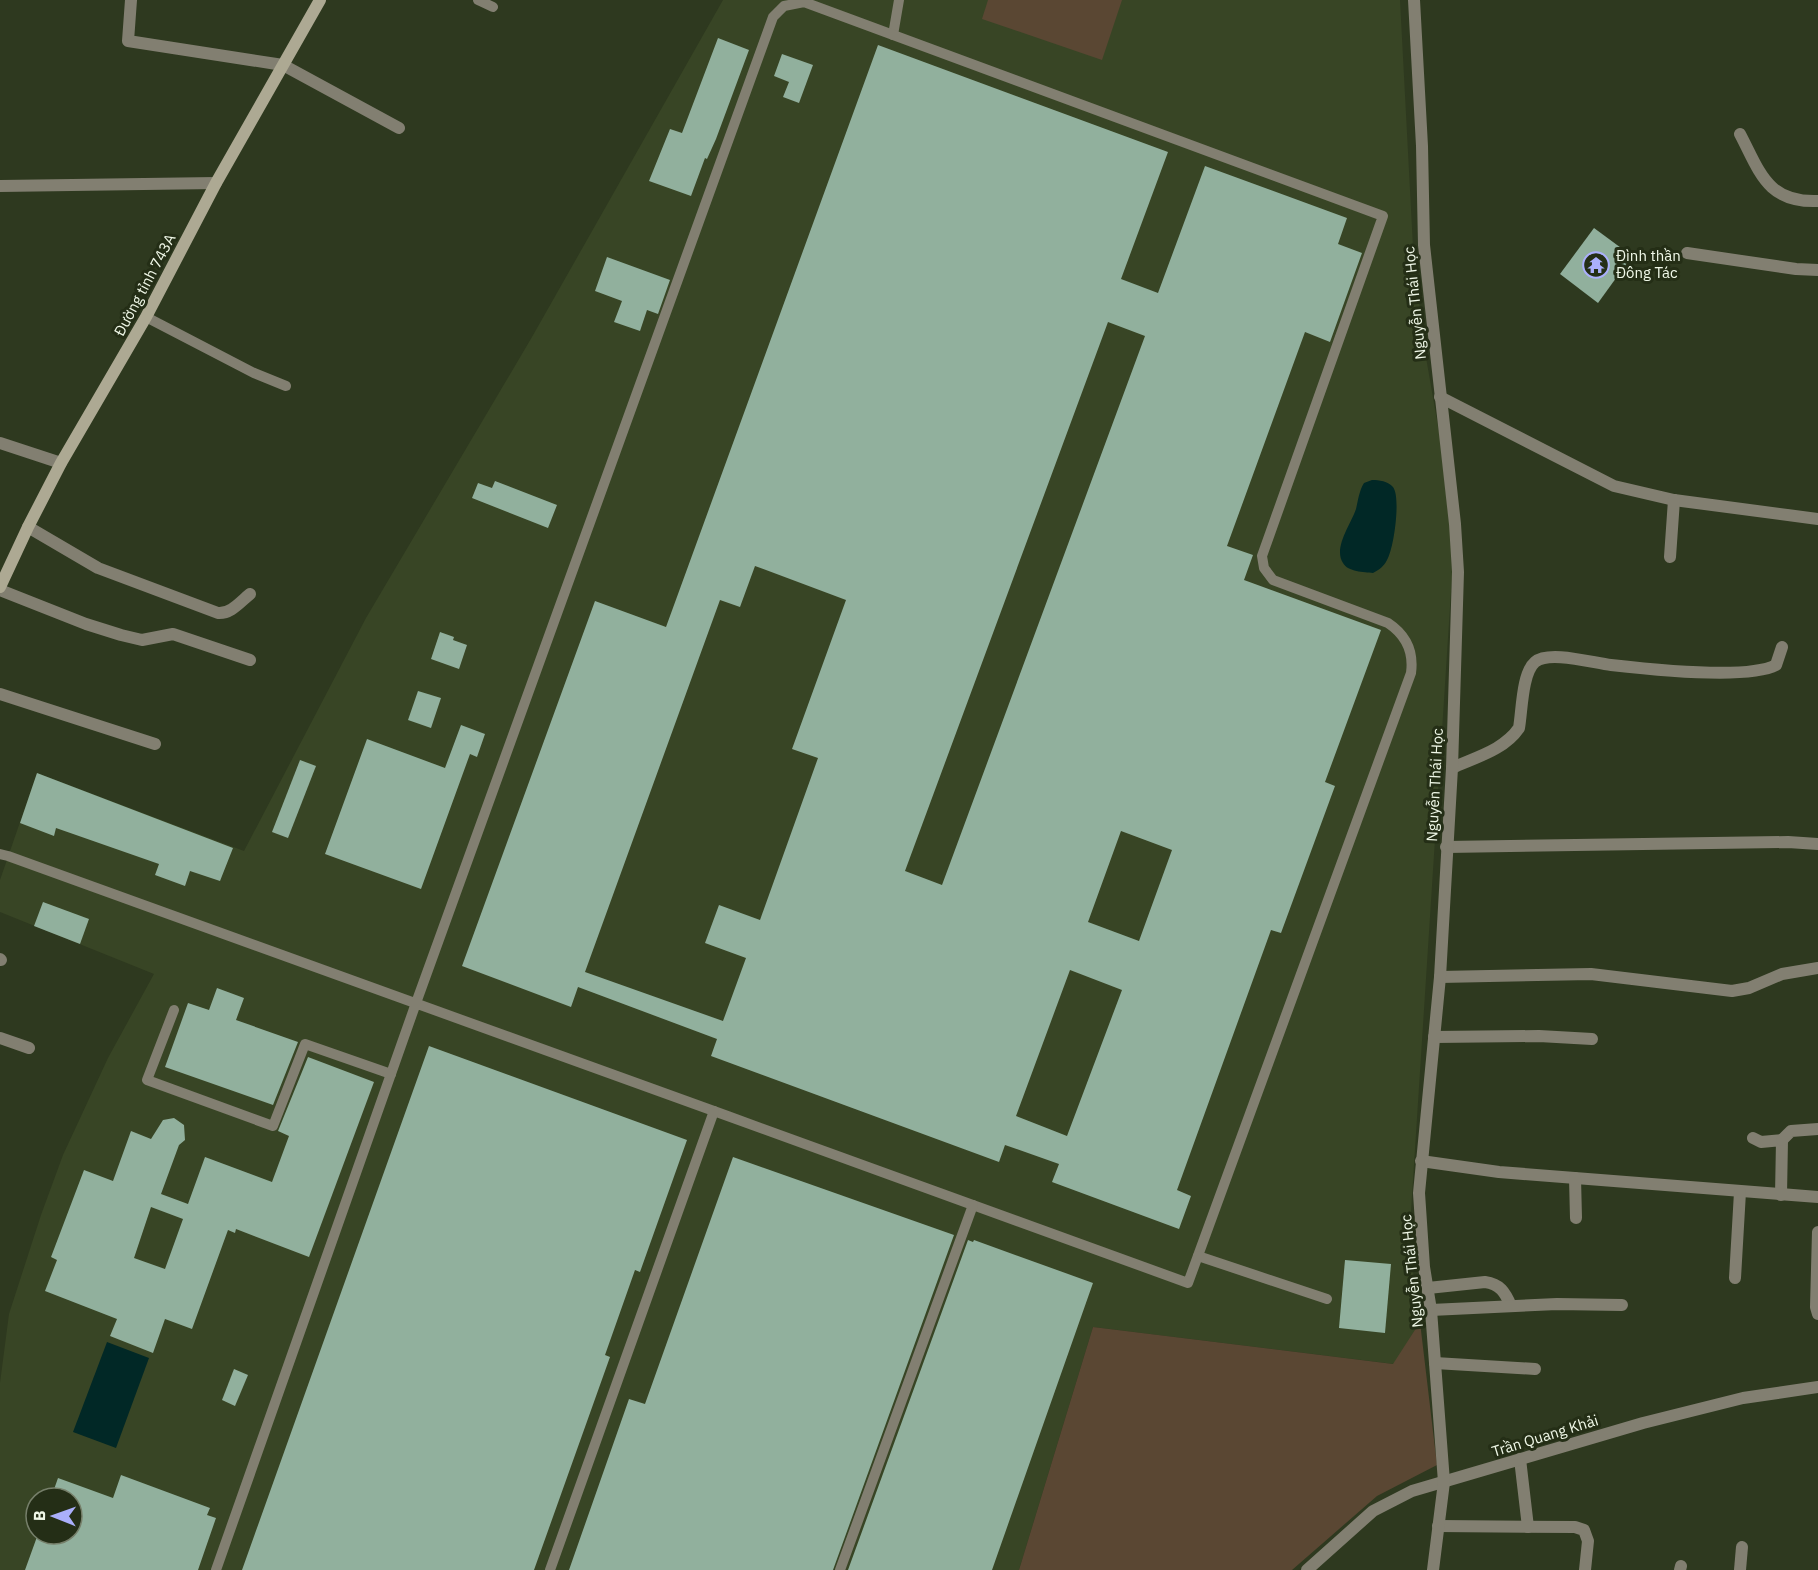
<svg xmlns="http://www.w3.org/2000/svg" width="1818" height="1570" font-family="'IBM Plex Sans',sans-serif">
	<style>
		.built { fill: #384525; fill-rule: evenodd }
		.green { fill: #5a4733 }
		.water { fill: #012826 }
		.building { fill: #91b09d; fill-rule: evenodd }
		.lines { fill: none; stroke-linecap: round; stroke-linejoin: round }
		.service { stroke: #827f71; stroke-width: 10 }
		.minor { stroke: #827f71; stroke-width: 12 }
		.tertiary { stroke: #827f71; stroke-width: 12 }
		.secondary { stroke: #ada993; stroke-width: 12 }
		.labels { text-anchor: middle; stroke-width: 6; stroke-linejoin: round; paint-order: stroke }
		.poi-label { font-size: 15px; fill: #f0f8e8; stroke: #242e16; text-anchor: start }
		.street-label { font-size: 15px; fill: #f0f8e8; stroke: #242e16 }
	</style>
	<rect width="100%" height="100%" fill="#2e391f"/>
	<!-- built -->
	<path class="built" d="M 723,0 L 1400,0 L 1413,247 L 1424,346 L 1440,438 L 1451,539 L 1452,576 L 1409,1242 L 1420,1322 L 1394,1364 L 1093,1327 L 1019,1570 L 0,1570 L 0,1383 L 9,1314 L 41,1215 L 63,1155 L 108,1058 L 154,974 L 0,912 L 0,880 L 37,773 L 244,851 L 366,618 L 532,337 ZM 36,1498 L 72,1498 L 72,1534 L 36,1534 Z"/>
	<!-- green -->
	<g class="green">
		<path d="M 988,0 L 1122,0 L 1102,60 L 982,19 Z"/>
		<path d="M 1420,1322 L 1437,1465 L 1377,1496 L 1292,1570 L 1019,1570 L 1093,1327 L 1393,1364 Z"/>
	</g>
	<!-- water -->
	<g class="water">
		<path d="M 1372,480 C 1379,480 1388,481 1393,487 C 1401,497 1394,549 1387,560 C 1384,566 1379,570 1373,573 C 1364,572 1348,572 1343,563 C 1333,548 1351,524 1356,509 C 1358,501 1359,491 1364,483 Z"/>
		<path d="M 107,1342 L 149,1358 L 116,1448 L 73,1432 Z"/>
	</g>
	<!-- building -->
	<g class="building">
		<path d="M 718,38 L 749,50 L 716,139 L 707,159 L 705,158 L 691,196 L 649,181 L 670,129 L 682,133 Z"/>
		<path d="M 878,45 L 1168,152 L 1121,279 L 1158,293 L 1205,166 L 1347,218 L 1338,244 L 1362,253 L 1330,342 L 1305,332 L 1227,546 L 1253,555 L 1244,580 L 1381,630 L 1325,782 L 1335,786 L 1281,933 L 1271,930 L 1177,1190 L 1191,1196 L 1179,1229 L 1052,1182 L 1059,1164 L 1005,1145 L 999,1162 L 711,1056 L 717,1039 L 578,987 L 571,1007 L 462,966 L 595,601 L 666,627 ZM 1108,322 L 1145,336 L 942,885 L 905,871 ZM 755,566 L 846,600 L 792,749 L 818,758 L 760,920 L 719,905 L 705,943 L 746,958 L 723,1021 L 585,972 L 720,600 L 740,607 ZM 1121,831 L 1172,850 L 1139,941 L 1088,922 ZM 1070,970 L 1122,990 L 1067,1136 L 1016,1116 Z"/>
		<path d="M 782,54 L 813,65 L 799,103 L 783,97 L 789,82 L 774,76 Z"/>
		<path d="M 1594,228 L 1632,256 L 1598,303 L 1560,274 Z"/>
		<path d="M 607,257 L 670,280 L 658,314 L 647,310 L 640,331 L 614,322 L 622,301 L 595,291 Z"/>
		<path d="M 495,481 L 557,505 L 548,528 L 472,498 L 478,483 L 492,488 Z"/>
		<path d="M 440,632 L 454,637 L 453,640 L 467,645 L 459,669 L 431,659 Z"/>
		<path d="M 418,691 L 441,698 L 431,728 L 408,720 Z"/>
		<path d="M 461,725 L 485,734 L 477,757 L 470,754 L 421,889 L 325,854 L 367,739 L 445,768 Z"/>
		<path d="M 300,760 L 316,766 L 288,838 L 272,832 Z"/>
		<path d="M 37,773 L 233,848 L 220,881 L 190,871 L 185,886 L 155,875 L 159,864 L 56,828 L 54,836 L 20,823 Z"/>
		<path d="M 43,902 L 89,919 L 80,944 L 34,926 Z"/>
		<path d="M 217,988 L 244,998 L 236,1020 L 298,1042 L 273,1105 L 165,1067 L 188,1003 L 209,1010 Z"/>
		<path d="M 429,1046 L 687,1140 L 640,1272 L 635,1270 L 605,1355 L 610,1357 L 534,1570 L 242,1570 Z"/>
		<path d="M 308,1057 L 374,1082 L 309,1257 L 236,1229 L 235,1233 L 228,1230 L 192,1329 L 165,1319 L 153,1353 L 110,1336 L 117,1319 L 45,1291 L 57,1260 L 51,1257 L 84,1170 L 113,1181 L 131,1131 L 151,1139 L 163,1120 L 174,1118 L 184,1125 L 185,1140 L 179,1145 L 161,1194 L 188,1204 L 205,1157 L 272,1182 L 289,1136 L 278,1131 ZM 151,1207 L 183,1219 L 165,1269 L 134,1258 Z"/>
		<path d="M 733,1157 L 954,1235 L 833,1570 L 569,1570 L 629,1399 L 645,1404 Z"/>
		<path d="M 968,1240 L 973,1242 L 974,1240 L 1093,1283 L 992,1570 L 848,1570 Z"/>
		<path d="M 1345,1260 L 1391,1264 L 1385,1333 L 1339,1328 Z"/>
		<path d="M 234,1369 L 248,1375 L 235,1406 L 222,1400 Z"/>
		<path d="M 121,1475 L 210,1508 L 207,1515 L 216,1518 L 198,1570 L 25,1570 L 38,1534 L 72,1534 L 72,1498 L 51,1498 L 58,1478 L 113,1498 Z"/>
	</g>
	<g class="lines">
		<!-- service -->
		<g class="service">
			<path d="M 478,0 L 493,7"/>
			<path d="M 893,35 L 899,0"/>
			<path d="M 146,317 L 254,373 L 286,386"/>
			<path d="M 0,854 L 8,856 C 401,998 795,1140 1188,1283 L 1411,673 C 1414,651 1406,635 1388,623 L 1273,580 L 1264,568 L 1262,556 L 1383,216 L 804,2 L 784,6 L 773,17 L 416,1003 L 216,1570"/>
			<path d="M 174,1010 L 147,1080 L 273,1126 L 305,1044 L 391,1074"/>
			<path d="M 1198,1256 L 1327,1299"/>
			<path d="M 550,1570 L 714,1111"/>
			<path d="M 840,1570 L 973,1205"/>
		</g>
		<!-- minor -->
		<g class="minor">
			<path d="M 131,0 L 128,41 L 283,65 L 399,128"/>
			<path d="M 1740,134 C 1760,172 1767,203 1818,201"/>
			<path d="M 0,186 L 216,183"/>
			<path d="M 1687,253 L 1796,269 L 1818,270"/>
			<path d="M 1440,397 L 1614,486 L 1674,500 L 1818,519"/>
			<path d="M 0,443 L 61,463"/>
			<path d="M 28,527 L 98,568 L 218,613 C 231,614 240,602 250,594"/>
			<path d="M 1670,557 L 1674,500"/>
			<path d="M 0,590 L 86,624 L 121,635 L 142,640 L 173,634 L 250,660"/>
			<path d="M 0,694 L 155,744"/>
			<path d="M 1452,768 C 1476,757 1504,750 1519,728 C 1522,711 1522,673 1535,662 C 1549,650 1593,663 1611,665 C 1646,669 1748,680 1776,665 L 1782,647"/>
			<path d="M 1446,847 L 1788,842 L 1818,844"/>
			<path d="M 0,959 L 1,960"/>
			<path d="M 1440,977 L 1591,974 L 1732,991 L 1749,988 L 1782,974 L 1818,968"/>
			<path d="M 1434,1037 L 1539,1036 L 1592,1039"/>
			<path d="M 0,1038 L 29,1048"/>
			<path d="M 1753,1138 L 1761,1142 L 1782,1140 L 1781,1195"/>
			<path d="M 1782,1140 L 1791,1131 L 1818,1129"/>
			<path d="M 1421,1161 L 1499,1172 L 1818,1197"/>
			<path d="M 1575,1178 L 1576,1218"/>
			<path d="M 1818,1232 L 1816,1307 L 1818,1314"/>
			<path d="M 1735,1278 L 1740,1192"/>
			<path d="M 1428,1288 L 1485,1282 C 1500,1284 1505,1292 1511,1306"/>
			<path d="M 1431,1310 L 1557,1304 L 1622,1305"/>
			<path d="M 1435,1363 L 1535,1369"/>
			<path d="M 1520,1459 L 1528,1527"/>
			<path d="M 1438,1526 L 1575,1527 L 1584,1530 L 1588,1541 L 1585,1570"/>
			<path d="M 1307,1570 L 1373,1511 L 1412,1491 L 1643,1423 L 1743,1398 L 1818,1387"/>
			<path d="M 1680,1570 L 1681,1566"/>
			<path d="M 1740,1570 L 1742,1547"/>
		</g>
		<!-- tertiary -->
		<path class="tertiary" d="M 1414,0 L 1422,146 L 1424,245 L 1455,524 L 1458,572 L 1452,768 L 1440,977 L 1419,1193 L 1424,1267 L 1431,1310 L 1444,1482 L 1433,1570"/>
		<!-- secondary -->
		<path class="secondary" d="M 0,587 L 28,527 L 61,463 L 146,317 L 216,183 L 320,0"/>
	</g>
	<!-- icons -->
	<defs>
		<g id="temple-ring" transform="scale(1.35)"><circle r="9.5" fill="#242e16" stroke="#aaaffb" stroke-width="1.5"/><path d="M0-6L5-2H3V0L6.5 2.5H4V6H1.5V3h-3V6H-4V2.5H-6.5L-3 0V-2H-5Z" fill="#aaaffb"/></g>
	</defs>
	<g fill-rule="evenodd">
		<use href="#temple-ring" x="1596" y="265"/>
	</g>
	<g class="labels">
		<!-- poi labels -->
		<g class="poi-label">
			<text x="1616" y="261">Đình thần<tspan x="1616" dy="17">Đông Tác</tspan></text>
		</g>
		<!-- street labels -->
		<g class="street-label">
			<text transform="translate(145 285) rotate(-62)" y="5">Đường tỉnh 743A</text>
			<text transform="translate(1415 303) rotate(-96)" y="5">Nguyễn Thái Học</text>
			<text transform="translate(1435 785) rotate(-87)" y="5">Nguyễn Thái Học</text>
			<text transform="translate(1412 1271) rotate(-96)" y="5">Nguyễn Thái Học</text>
			<text transform="translate(1545 1436) rotate(-17)" y="5">Trần Quang Khải</text>
		</g>
	</g>
	<!-- north arrow -->
	<g transform="translate(54 1516) rotate(271)"><circle r="28" fill="#242e16" stroke="#767f6a" stroke-width="1.5"/>
	<path d="M0-4.5L10 22L0 15L-10 22Z" fill="#aaaffb"/>
	<text y="-9" font-size="16" font-weight="bold" text-anchor="middle" fill="#f0f8e8">B</text>
	</g>
</svg>
